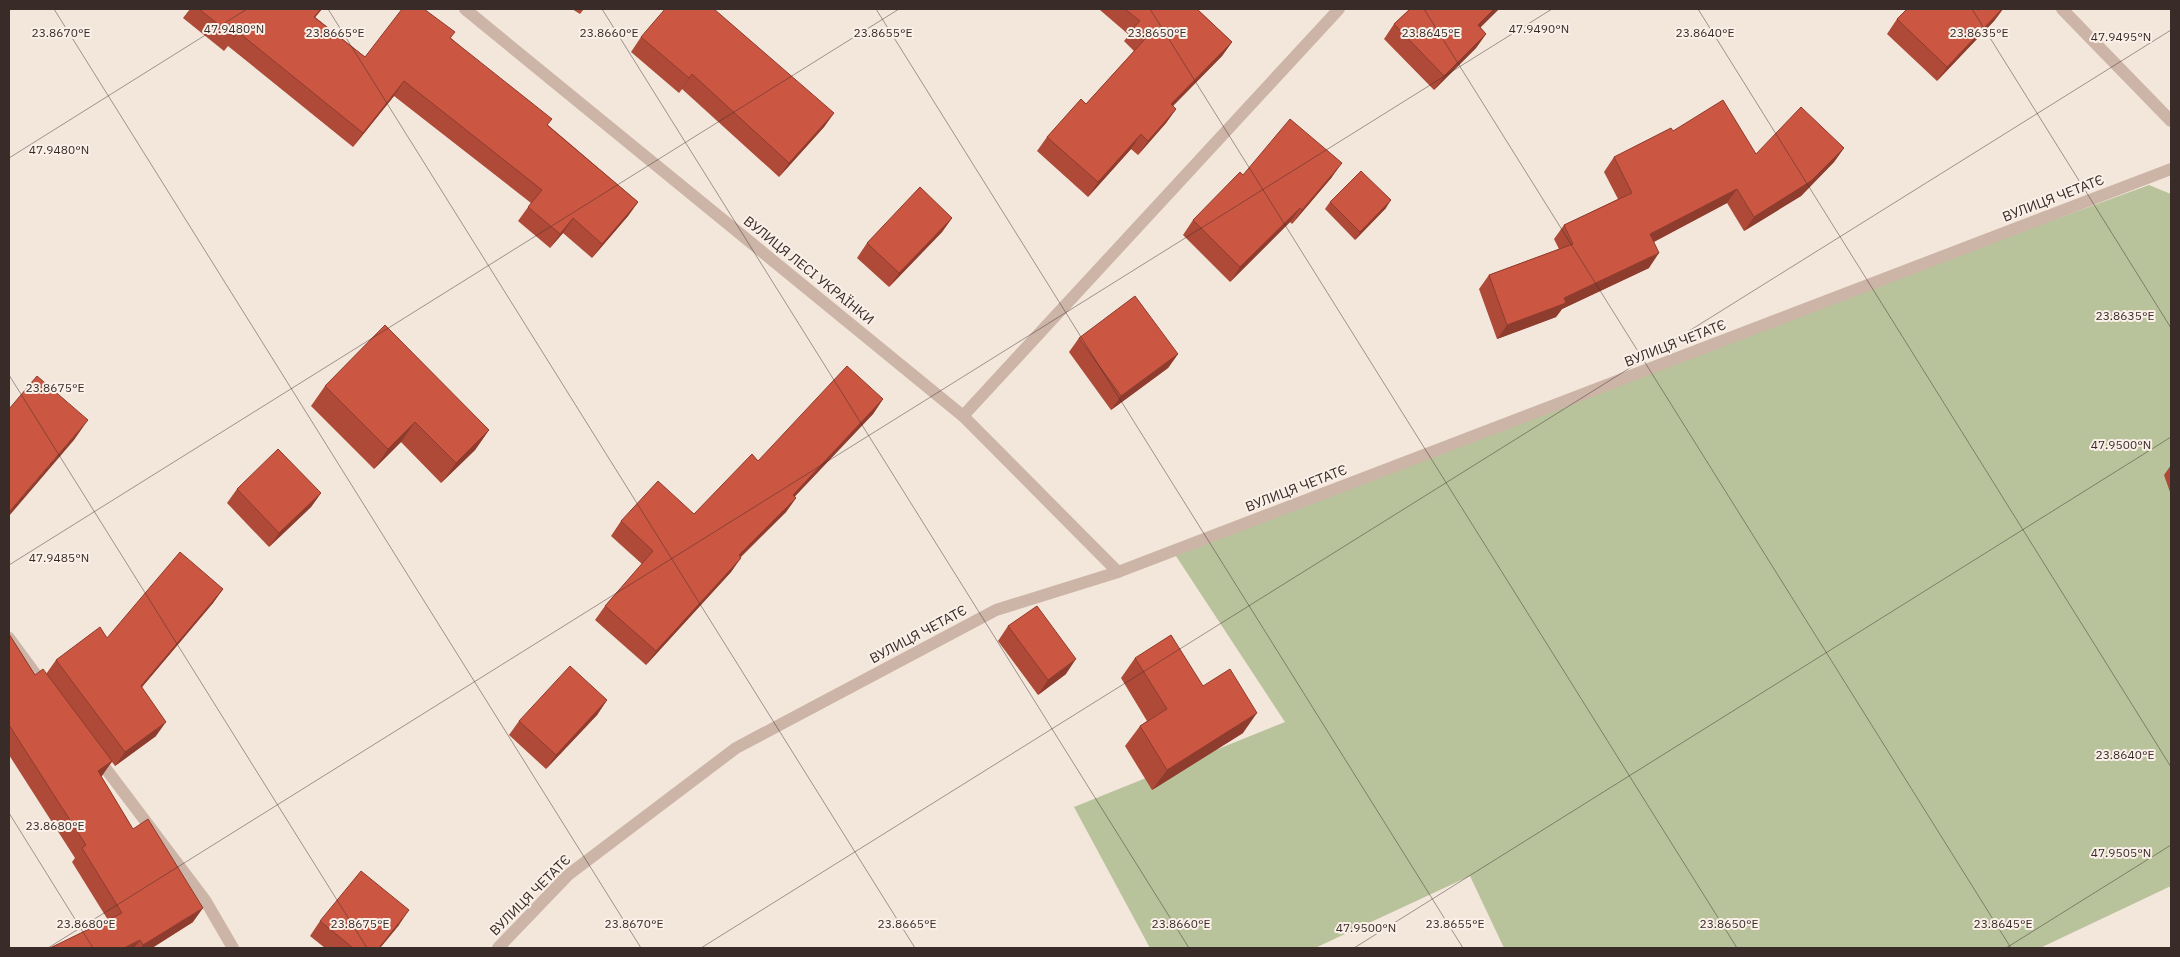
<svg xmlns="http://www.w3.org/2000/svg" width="2180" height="957" font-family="'IBM Plex Sans',sans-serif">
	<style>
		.green { fill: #b9c39b }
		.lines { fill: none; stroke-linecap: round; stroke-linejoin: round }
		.minor { stroke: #ccb4a7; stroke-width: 12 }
		.tertiary { stroke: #ccb4a7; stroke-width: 12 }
		.wall { fill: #af4a38 }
		.shaded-wall { fill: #8e3c2e }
		.building { fill: #cb5641; stroke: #8e3c2e }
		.ticks { fill: none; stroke: #382b28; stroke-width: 1; stroke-opacity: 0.45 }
		.labels { text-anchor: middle; stroke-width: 4; stroke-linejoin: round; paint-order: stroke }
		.street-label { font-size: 14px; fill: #382b28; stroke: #faf0e8 }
		.ticks-label { font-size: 12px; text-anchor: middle; fill: #382b28; stroke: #faf0e8; stroke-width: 4; stroke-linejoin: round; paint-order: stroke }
	</style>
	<rect width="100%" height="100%" fill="#f3e6db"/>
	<!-- green -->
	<path class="green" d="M 2149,185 L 2171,194 L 2171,886 L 2040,948 L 1504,948 L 1470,876 L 1315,948 L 1150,948 L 1074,807 L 1285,722 L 1172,550 L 1924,267 Z"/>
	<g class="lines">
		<!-- minor -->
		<g class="minor">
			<path d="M 465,9 L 963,416 L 1118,572"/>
			<path d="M 2062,9 L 2171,121"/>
			<path d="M 963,416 L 1339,9"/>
			<path d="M 9,638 L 45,687"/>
			<path d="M 97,757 L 205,900 L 233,948"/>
		</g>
		<!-- tertiary -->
		<path class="tertiary" d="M 498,948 L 568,875 L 736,748 L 996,610 L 1118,572 L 2171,169"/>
	</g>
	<!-- wall -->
	<g class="wall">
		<path d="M 190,9 L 322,9 L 315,17 L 365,57 L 451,38 L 548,125 L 638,202 L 628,216 L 592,258 L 563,233 L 550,248 L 518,221 L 531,203 L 394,96 L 353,147 L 228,46 L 224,51 L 183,18 Z"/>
		<path d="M 572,9 L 584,9 L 580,14 Z"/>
		<path d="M 1101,9 L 1197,9 L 1232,42 L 1222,56 L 1173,106 L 1176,109 L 1166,123 L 1138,155 L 1131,149 L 1088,197 L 1037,151 L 1047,137 L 1086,104 L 1134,51 L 1124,41 L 1129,35 L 1100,10 Z"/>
		<path d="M 1410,9 L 1499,9 L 1480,27 L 1486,34 L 1476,48 L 1434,90 L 1384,39 L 1394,24 Z"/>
		<path d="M 2003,9 L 1994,21 L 1937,81 L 1887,34 L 1897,19 Z"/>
		<path d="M 641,37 L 834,113 L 824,127 L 779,177 L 682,89 L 679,93 L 631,52 Z"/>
		<path d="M 1673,131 L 1756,154 L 1844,148 L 1834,162 L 1801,196 L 1744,231 L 1727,203 L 1654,242 L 1649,268 L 1562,309 L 1556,317 L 1497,339 L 1479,289 L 1489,275 L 1559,249 L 1554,239 L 1564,225 L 1618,199 L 1604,172 L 1614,157 Z"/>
		<path d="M 1243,175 L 1332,177 L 1292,224 L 1290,222 L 1230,282 L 1183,235 L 1193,220 Z"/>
		<path d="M 1330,202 L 1386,208 L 1355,240 L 1325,209 Z"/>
		<path d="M 952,218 L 942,232 L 889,287 L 857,258 L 867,243 Z"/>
		<path d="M 1079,338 L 1178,354 L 1168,368 L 1111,410 L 1069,352 Z"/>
		<path d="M 325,386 L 489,430 L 475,450 L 441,483 L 401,442 L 374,469 L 311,406 Z"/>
		<path d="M 883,399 L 873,414 L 795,496 L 796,498 L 786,512 L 741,557 L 731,572 L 646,665 L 595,620 L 605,606 L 642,564 L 611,536 L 621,521 L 694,514 L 758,461 Z"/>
		<path d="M 2171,465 L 2171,495 L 2164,475 Z"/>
		<path d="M 237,489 L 321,493 L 311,507 L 269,547 L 227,503 Z"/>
		<path d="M 223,589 L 213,603 L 142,687 L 156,736 L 115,766 L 112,762 L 101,776 L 133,829 L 193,922 L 152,948 L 50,948 L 108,920 L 72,862 L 75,858 L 9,755 L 9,634 L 35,675 L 46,674 L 56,660 Z"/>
		<path d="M 1008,626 L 1066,674 L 1038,695 L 998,641 Z"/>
		<path d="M 1135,658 L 1203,686 L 1243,733 L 1152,790 L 1125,746 L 1140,726 L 1147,721 L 1121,678 Z"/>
		<path d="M 607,700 L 597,715 L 546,769 L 509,735 L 519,721 Z"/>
		<path d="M 320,921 L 399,925 L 380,948 L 325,948 L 310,936 Z"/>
	</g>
	<!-- shaded-wall -->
	<g class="shaded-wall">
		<path d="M 321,9 L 322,9 L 304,31 L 314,17 Z"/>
		<path d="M 1494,9 L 1499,9 L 1468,40 L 1478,25 Z"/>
		<path d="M 2003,9 L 1994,21 L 1937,81 L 1947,67 Z"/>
		<path d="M 1486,34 L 1476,48 L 1434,90 L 1444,76 Z"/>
		<path d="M 1232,42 L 1222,56 L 1161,118 L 1171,104 Z"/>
		<path d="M 692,74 L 682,89 L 679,93 L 689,78 Z"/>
		<path d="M 404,81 L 394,96 L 353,147 L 363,133 Z"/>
		<path d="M 1176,109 L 1166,123 L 1138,155 L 1148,141 Z"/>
		<path d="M 834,113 L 824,127 L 779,177 L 789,163 Z"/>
		<path d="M 1141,134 L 1131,149 L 1088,197 L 1098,182 Z"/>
		<path d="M 1844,148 L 1834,162 L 1801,196 L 1744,231 L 1754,217 Z"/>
		<path d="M 1342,163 L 1332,177 L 1292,224 L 1302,210 Z"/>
		<path d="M 1737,189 L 1727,203 L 1640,249 L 1650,234 Z"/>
		<path d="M 1391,200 L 1386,208 L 1355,240 L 1360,232 Z"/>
		<path d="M 638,202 L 628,216 L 592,258 L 602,244 Z"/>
		<path d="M 1300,208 L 1290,222 L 1230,282 L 1240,267 Z"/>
		<path d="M 573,218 L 563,233 L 550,248 L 560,234 Z"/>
		<path d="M 952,218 L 942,232 L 889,287 L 899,273 Z"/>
		<path d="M 1659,253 L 1649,268 L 1562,309 L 1556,317 L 1497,339 L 1507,325 Z"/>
		<path d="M 1178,354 L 1168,368 L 1111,410 L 1121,396 Z"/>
		<path d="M 883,399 L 873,414 L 783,509 L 793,495 Z"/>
		<path d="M 88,420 L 74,440 L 9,516 L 9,512 Z"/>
		<path d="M 415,422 L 401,442 L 374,469 L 388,449 Z"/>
		<path d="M 489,430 L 475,450 L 441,483 L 456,463 Z"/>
		<path d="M 321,493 L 311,507 L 269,547 L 279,533 Z"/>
		<path d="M 796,498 L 786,512 L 728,569 L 739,555 Z"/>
		<path d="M 741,558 L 731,572 L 646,665 L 656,651 Z"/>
		<path d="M 223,589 L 213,603 L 131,700 L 141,686 Z"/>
		<path d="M 1076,659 L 1066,674 L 1038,695 L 1048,680 Z"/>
		<path d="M 607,700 L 597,715 L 546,769 L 556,755 Z"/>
		<path d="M 1257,713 L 1243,733 L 1152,790 L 1167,770 Z"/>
		<path d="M 166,722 L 156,736 L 115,766 L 125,752 Z"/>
		<path d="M 112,761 L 102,776 L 88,786 L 98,771 Z"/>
		<path d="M 203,908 L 193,922 L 152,948 L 141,948 L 143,945 Z"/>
		<path d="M 409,910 L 399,925 L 380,948 L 379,948 Z"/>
		<path d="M 140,940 L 134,948 L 124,948 Z"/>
	</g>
	<!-- building -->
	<g class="building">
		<path d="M 199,9 L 321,9 L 314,17 L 365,57 L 402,9 L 424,9 L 455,32 L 450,38 L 552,119 L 547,125 L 638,202 L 602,244 L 573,218 L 560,234 L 528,207 L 542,190 L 404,81 L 363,133 L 238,32 L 234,37 Z"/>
		<path d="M 665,9 L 714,9 L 834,113 L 789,163 L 692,74 L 689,78 L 641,37 Z"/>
		<path d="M 1125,9 L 1197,9 L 1232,42 L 1171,104 L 1176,109 L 1148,141 L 1141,134 L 1098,182 L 1047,137 L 1081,99 L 1086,104 L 1146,38 L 1134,27 L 1140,21 Z"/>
		<path d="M 1410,9 L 1494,9 L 1478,25 L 1486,34 L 1444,76 L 1394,24 Z"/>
		<path d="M 1907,9 L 2002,9 L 1947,67 L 1897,19 Z"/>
		<path d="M 1723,100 L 1756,154 L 1801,107 L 1844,148 L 1811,181 L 1754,217 L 1737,189 L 1650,234 L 1659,253 L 1564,298 L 1566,303 L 1507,325 L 1489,275 L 1573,244 L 1564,225 L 1632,193 L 1614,157 L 1671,128 L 1673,131 Z"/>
		<path d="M 1290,119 L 1342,163 L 1302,210 L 1300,208 L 1240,267 L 1193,220 L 1240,172 L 1243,175 Z"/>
		<path d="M 1361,171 L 1391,200 L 1360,232 L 1330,202 Z"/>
		<path d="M 920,187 L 952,218 L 899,273 L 867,243 Z"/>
		<path d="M 1135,296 L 1178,354 L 1121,396 L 1079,338 Z"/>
		<path d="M 385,325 L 489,430 L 456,463 L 415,422 L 388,449 L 325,386 Z"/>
		<path d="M 847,366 L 883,399 L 793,495 L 796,498 L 739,555 L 741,558 L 656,651 L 605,606 L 653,551 L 621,521 L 658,481 L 694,514 L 752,454 L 758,461 Z"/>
		<path d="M 37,376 L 88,420 L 9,512 L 9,409 Z"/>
		<path d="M 278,449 L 321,493 L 279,533 L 237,489 Z"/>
		<path d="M 180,552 L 223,589 L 141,686 L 166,722 L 125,752 L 56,660 L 100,627 L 107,638 Z"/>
		<path d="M 1037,606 L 1076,659 L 1048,680 L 1008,626 Z"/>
		<path d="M 9,634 L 35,675 L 43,669 L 112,761 L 98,771 L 133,829 L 148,819 L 203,908 L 143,945 L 140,940 L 124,948 L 50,948 L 122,913 L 82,848 L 86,845 L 9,725 Z"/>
		<path d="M 1171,635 L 1203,686 L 1230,669 L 1257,713 L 1167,770 L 1140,726 L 1167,709 L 1135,658 Z"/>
		<path d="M 570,666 L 607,700 L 556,755 L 519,721 Z"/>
		<path d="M 361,871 L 409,910 L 379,948 L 353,948 L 320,921 Z"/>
	</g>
	<!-- ticks -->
	<path class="ticks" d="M 54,9 L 641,948M 328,9 L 915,948M 602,9 L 1189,948M 876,9 L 1463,948M 1150,9 L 1737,948M 1424,9 L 2011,948M 1698,9 L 2171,767M 1972,9 L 2171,328M 9,158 L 247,9M 9,375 L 367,948M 9,565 L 899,9M 9,813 L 93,948M 48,948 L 1552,9M 701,948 L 2171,30M 1354,948 L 2171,437M 2006,948 L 2171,845"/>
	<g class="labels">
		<!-- street labels -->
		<g class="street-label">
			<text transform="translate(2053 198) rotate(-21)" y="5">ВУЛИЦЯ ЧЕТАТЄ</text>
			<text transform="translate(809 270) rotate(39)" y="5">ВУЛИЦЯ ЛЕСІ УКРАЇНКИ</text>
			<text transform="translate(1675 343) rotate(-21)" y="5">ВУЛИЦЯ ЧЕТАТЄ</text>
			<text transform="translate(1296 488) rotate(-21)" y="5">ВУЛИЦЯ ЧЕТАТЄ</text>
			<text transform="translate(918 634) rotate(-28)" y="5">ВУЛИЦЯ ЧЕТАТЄ</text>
			<text transform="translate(530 895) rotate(-45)" y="5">ВУЛИЦЯ ЧЕТАТЄ</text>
		</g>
	</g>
	<g class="ticks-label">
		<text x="234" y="33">47.9480°N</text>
		<text x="1539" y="33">47.9490°N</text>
		<text x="1979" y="37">23.8635°E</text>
		<text x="61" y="37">23.8670°E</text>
		<text x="335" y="37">23.8665°E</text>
		<text x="609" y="37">23.8660°E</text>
		<text x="883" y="37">23.8655°E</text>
		<text x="1157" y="37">23.8650°E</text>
		<text x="1431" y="37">23.8645°E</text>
		<text x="1705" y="37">23.8640°E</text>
		<text x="2121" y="41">47.9495°N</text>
		<text x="59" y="154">47.9480°N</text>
		<text x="2125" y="320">23.8635°E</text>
		<text x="55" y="392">23.8675°E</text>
		<text x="2121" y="449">47.9500°N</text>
		<text x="59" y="562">47.9485°N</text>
		<text x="2125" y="759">23.8640°E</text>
		<text x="55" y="830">23.8680°E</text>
		<text x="2121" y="857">47.9505°N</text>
		<text x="86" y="928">23.8680°E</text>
		<text x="360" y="928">23.8675°E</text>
		<text x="634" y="928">23.8670°E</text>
		<text x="907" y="928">23.8665°E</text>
		<text x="1181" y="928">23.8660°E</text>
		<text x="1455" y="928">23.8655°E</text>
		<text x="1729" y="928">23.8650°E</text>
		<text x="2003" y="928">23.8645°E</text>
		<text x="1366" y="932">47.9500°N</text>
	</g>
	<!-- border -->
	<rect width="2180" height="957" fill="none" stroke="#382b28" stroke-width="20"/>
</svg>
